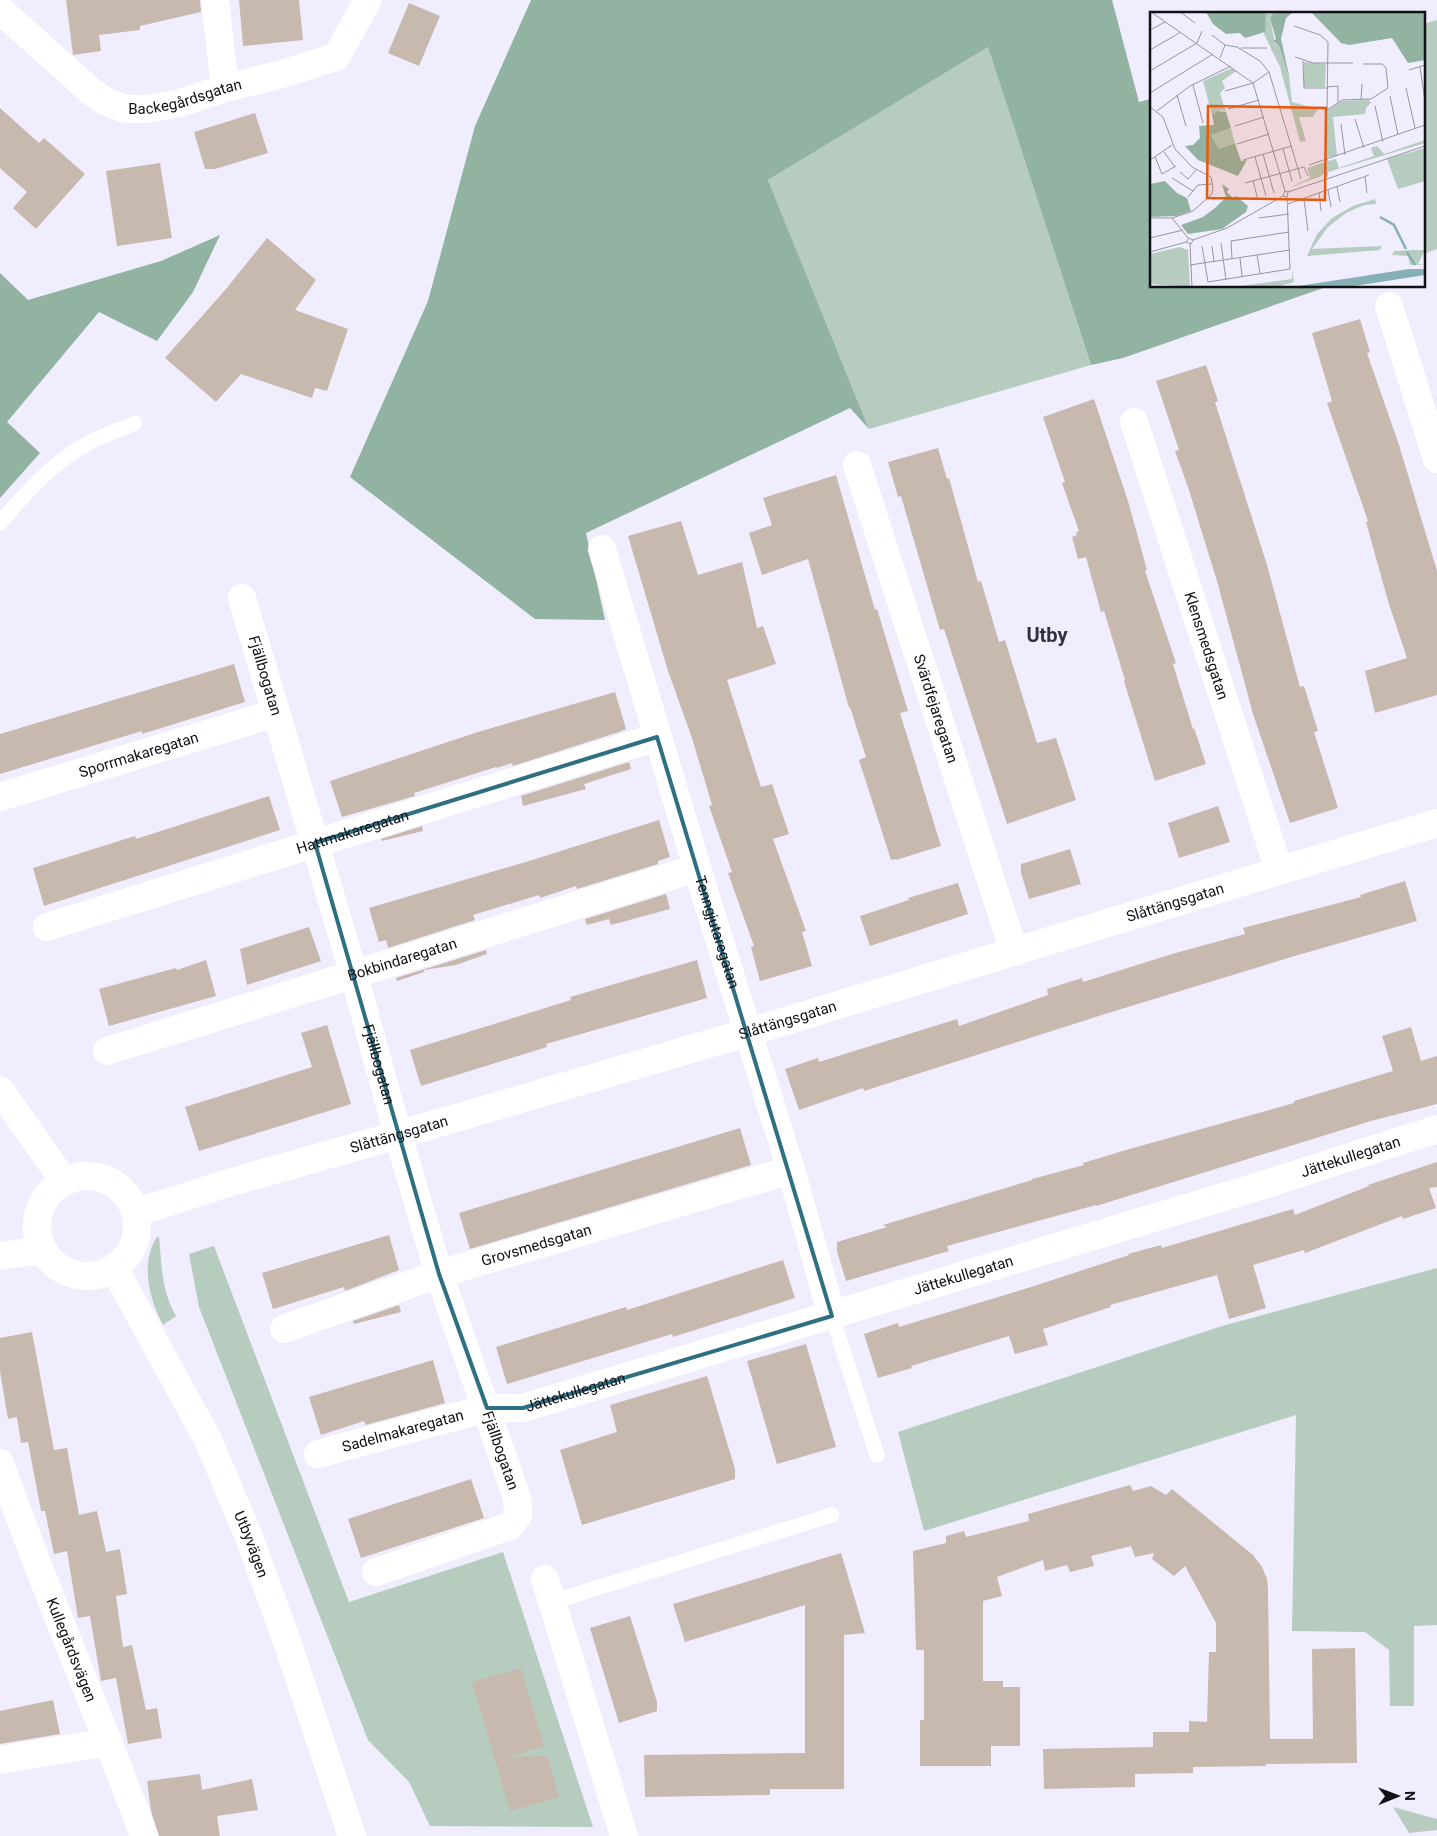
<svg xmlns="http://www.w3.org/2000/svg" width="1437" height="1836" font-family="Roboto,sans-serif">
	<style>
		.green { fill: #b6ccbf }
		.forest { fill: #92b3a1 }
		.building { fill: #c7b9ae }
		.lines { fill: none; stroke-linecap: round; stroke-linejoin: round }
		.lane { stroke: #fff; stroke-width: 15 }
		.street { stroke: #fff; stroke-width: 28 }
		.secondary { stroke: #fff; stroke-width: 28 }
		.marked { fill: none; stroke: #2e7082; stroke-width: 4; stroke-linejoin: round }
		.labels { text-anchor: middle; stroke-width: 4.5; stroke-linejoin: round; paint-order: stroke }
		.street-label { font-size: 15px; fill: #111015; stroke: #f0edfe }
		.district-label { font-size: 20px; font-weight: bold; fill: #33303c; stroke: #f0edfe }
		.inset-river { fill: none; stroke: #86b0b5; stroke-width: 2.5 }
		.inset-road { fill: none; stroke: #9795a1; stroke-width: 1 }
		.view { fill: #e8590c; fill-opacity: 0.15; stroke: #e8590c; stroke-width: 2.5 }
		.inset-edge { fill: none; stroke: #111015; stroke-width: 2.5 }
	</style>
	<rect width="100%" height="100%" fill="#f0edfe"/>
	<!-- green -->
	<g class="green">
		<path d="M 1437,20 L 1437,249 L 1423,254 L 1423,24 Z"/>
		<path d="M 988,47 L 1091,365 L 869,429 L 768,180 Z"/>
		<path d="M 157,1237 L 159,1237 C 162,1266 161,1290 176,1316 L 163,1325 C 149,1299 140,1263 157,1237 Z"/>
		<path d="M 214,1246 L 349,1602 L 503,1552 L 593,1827 L 430,1826 L 409,1782 L 368,1740 L 199,1307 L 189,1254 Z"/>
		<path d="M 1437,1268 L 1437,1625 L 1414,1626 L 1414,1706 L 1390,1706 L 1389,1650 L 1365,1632 L 1292,1631 L 1296,1415 L 924,1531 L 898,1432 L 1222,1326 Z"/>
		<path d="M 1393,1807 L 1437,1819 L 1437,1830 L 1409,1833 Z"/>
	</g>
	<!-- forest -->
	<g class="forest">
		<path d="M 531,0 L 1112,0 L 1139,102 L 1151,99 L 1151,286 L 1329,286 L 1123,358 L 1091,365 L 988,47 L 768,180 L 869,429 L 850,408 L 586,533 L 605,620 L 535,619 L 350,477 L 428,301 L 475,126 Z"/>
		<path d="M 220,235 L 193,292 L 157,341 L 99,312 L 7,422 L 40,453 L 0,498 L 0,273 L 28,300 L 161,261 Z"/>
	</g>
	<!-- building -->
	<g class="building">
		<path d="M 66,0 L 200,0 L 201,12 L 140,26 L 140,30 L 99,35 L 101,51 L 73,55 Z"/>
		<path d="M 239,0 L 299,0 L 303,40 L 243,46 Z"/>
		<path d="M 409,3 L 440,16 L 419,66 L 388,53 Z"/>
		<path d="M 0,108 L 39,143 L 44,138 L 85,174 L 36,229 L 13,208 L 27,192 L 0,168 Z"/>
		<path d="M 255,113 L 268,153 L 215,169 L 205,169 L 194,132 Z"/>
		<path d="M 160,163 L 172,238 L 117,246 L 106,171 Z"/>
		<path d="M 267,238 L 316,280 L 295,310 L 348,329 L 327,391 L 315,388 L 312,398 L 241,374 L 216,402 L 165,358 L 226,289 Z"/>
		<path d="M 1360,319 L 1370,352 L 1367,353 L 1399,445 L 1437,571 L 1437,695 L 1375,713 L 1365,671 L 1407,658 L 1388,601 L 1366,522 L 1368,521 L 1327,403 L 1332,401 L 1312,333 Z"/>
		<path d="M 1206,365 L 1218,401 L 1215,402 L 1267,565 L 1300,687 L 1304,686 L 1318,731 L 1314,732 L 1338,808 L 1290,823 L 1253,714 L 1217,581 L 1188,487 L 1175,451 L 1179,450 L 1156,381 Z"/>
		<path d="M 1094,399 L 1128,501 L 1147,570 L 1145,571 L 1176,663 L 1173,664 L 1193,729 L 1194,728 L 1206,764 L 1155,781 L 1124,681 L 1125,680 L 1104,611 L 1101,612 L 1086,557 L 1078,559 L 1072,537 L 1077,535 L 1076,532 L 1079,531 L 1062,483 L 1065,482 L 1043,417 Z"/>
		<path d="M 938,448 L 947,479 L 949,478 L 978,582 L 981,581 L 999,642 L 1005,640 L 1037,743 L 1056,738 L 1076,800 L 1007,824 L 944,629 L 940,630 L 901,496 L 898,497 L 888,462 Z"/>
		<path d="M 836,475 L 875,610 L 877,609 L 908,711 L 900,713 L 941,846 L 896,860 L 896,859 L 891,860 L 859,760 L 866,757 L 850,707 L 849,708 L 808,559 L 762,575 L 749,533 L 772,525 L 763,498 Z"/>
		<path d="M 681,521 L 698,575 L 742,562 L 757,628 L 763,626 L 776,664 L 727,680 L 761,787 L 772,784 L 789,834 L 773,839 L 806,931 L 802,932 L 812,966 L 760,981 L 751,947 L 754,946 L 728,873 L 732,872 L 709,806 L 712,805 L 692,738 L 668,671 L 628,536 Z"/>
		<path d="M 234,664 L 245,702 L 142,734 L 142,731 L 0,774 L 0,734 Z"/>
		<path d="M 615,692 L 626,729 L 619,732 L 513,766 L 512,763 L 497,768 L 496,767 L 414,793 L 415,796 L 342,817 L 330,781 L 478,732 Z"/>
		<path d="M 629,762 L 631,769 L 584,784 L 586,789 L 523,806 L 521,796 Z"/>
		<path d="M 269,796 L 280,830 L 44,906 L 33,868 L 135,836 L 136,839 Z"/>
		<path d="M 1218,806 L 1230,842 L 1179,858 L 1168,823 Z"/>
		<path d="M 659,820 L 670,857 L 658,861 L 658,864 L 577,889 L 576,886 L 540,898 L 539,895 L 473,915 L 475,920 L 388,948 L 386,940 L 379,942 L 369,908 L 529,861 Z"/>
		<path d="M 422,826 L 423,831 L 382,841 L 381,839 Z"/>
		<path d="M 1070,849 L 1081,884 L 1029,899 L 1021,873 L 1021,864 Z"/>
		<path d="M 1405,881 L 1417,921 L 1298,955 L 1105,1014 L 864,1091 L 863,1088 L 799,1110 L 785,1069 L 818,1058 L 819,1062 L 957,1019 L 959,1026 L 1048,995 L 1047,989 L 1082,978 L 1083,982 L 1172,954 L 1245,934 L 1243,928 L 1361,897 L 1360,895 Z"/>
		<path d="M 958,883 L 968,914 L 870,946 L 860,916 L 909,900 L 908,898 Z"/>
		<path d="M 666,894 L 670,909 L 611,925 L 609,919 L 587,925 L 585,919 Z"/>
		<path d="M 309,927 L 321,961 L 247,985 L 240,949 Z"/>
		<path d="M 486,950 L 487,954 L 456,965 L 424,970 L 424,972 L 397,981 L 396,978 Z"/>
		<path d="M 206,960 L 216,996 L 109,1026 L 99,989 L 176,968 L 177,970 Z"/>
		<path d="M 697,960 L 707,998 L 546,1044 L 547,1047 L 421,1086 L 410,1050 L 571,1000 L 570,997 Z"/>
		<path d="M 327,1025 L 351,1104 L 199,1151 L 185,1107 L 312,1067 L 301,1033 Z"/>
		<path d="M 1411,1027 L 1421,1061 L 1437,1056 L 1437,1104 L 1371,1121 L 1096,1206 L 1096,1205 L 947,1246 L 949,1251 L 846,1281 L 837,1251 L 837,1242 L 887,1227 L 883,1225 L 1032,1180 L 1032,1179 L 1084,1165 L 1083,1163 L 1126,1150 L 1294,1103 L 1294,1101 L 1393,1071 L 1382,1036 Z"/>
		<path d="M 740,1128 L 751,1165 L 470,1249 L 459,1213 Z"/>
		<path d="M 1437,1162 L 1437,1187 L 1429,1188 L 1436,1208 L 1403,1219 L 1402,1216 L 1305,1253 L 1304,1250 L 1253,1265 L 1266,1308 L 1229,1319 L 1217,1275 L 1110,1305 L 1111,1307 L 1043,1329 L 1048,1345 L 1015,1354 L 1009,1336 L 911,1366 L 912,1368 L 878,1378 L 864,1334 L 898,1323 L 899,1327 L 1031,1287 L 1129,1255 L 1128,1254 L 1161,1245 L 1162,1248 L 1293,1209 L 1295,1215 L 1369,1186 L 1368,1185 Z"/>
		<path d="M 389,1235 L 399,1270 L 345,1291 L 344,1287 L 273,1309 L 262,1273 Z"/>
		<path d="M 783,1260 L 795,1298 L 673,1337 L 672,1334 L 507,1384 L 496,1347 L 626,1307 L 627,1310 Z"/>
		<path d="M 399,1305 L 401,1312 L 354,1324 L 353,1321 Z"/>
		<path d="M 32,1332 L 54,1450 L 67,1448 L 79,1515 L 97,1511 L 106,1552 L 120,1549 L 127,1594 L 116,1596 L 123,1647 L 132,1645 L 146,1710 L 157,1708 L 162,1738 L 128,1744 L 116,1678 L 101,1681 L 90,1616 L 78,1618 L 67,1551 L 54,1554 L 45,1511 L 41,1511 L 28,1442 L 21,1443 L 17,1417 L 8,1419 L 0,1371 L 0,1338 Z"/>
		<path d="M 806,1344 L 836,1447 L 777,1464 L 747,1361 Z"/>
		<path d="M 433,1360 L 445,1403 L 366,1425 L 364,1421 L 321,1435 L 309,1397 Z"/>
		<path d="M 707,1376 L 735,1469 L 735,1479 L 582,1525 L 560,1450 L 617,1432 L 610,1405 Z"/>
		<path d="M 471,1479 L 484,1518 L 361,1558 L 348,1519 Z"/>
		<path d="M 1130,1485 L 1133,1491 L 1151,1486 L 1166,1495 L 1172,1489 L 1253,1555 L 1262,1567 L 1267,1579 L 1268,1589 L 1270,1739 L 1313,1739 L 1312,1649 L 1355,1648 L 1357,1763 L 1266,1764 L 1266,1766 L 1193,1767 L 1193,1773 L 1135,1774 L 1135,1787 L 1044,1789 L 1043,1749 L 1153,1747 L 1153,1732 L 1189,1732 L 1189,1721 L 1207,1722 L 1209,1652 L 1216,1652 L 1216,1623 L 1185,1566 L 1174,1576 L 1152,1559 L 1154,1553 L 1135,1557 L 1131,1546 L 1091,1556 L 1094,1566 L 1070,1572 L 1067,1565 L 1045,1571 L 1043,1560 L 997,1577 L 1002,1596 L 983,1601 L 983,1681 L 1003,1681 L 1003,1687 L 1020,1687 L 1020,1746 L 991,1746 L 991,1766 L 920,1766 L 920,1720 L 924,1720 L 924,1650 L 916,1650 L 913,1551 L 946,1543 L 946,1536 L 964,1531 L 966,1537 L 1029,1521 L 1028,1514 Z"/>
		<path d="M 841,1553 L 865,1633 L 844,1635 L 844,1789 L 770,1789 L 770,1795 L 645,1797 L 644,1755 L 805,1753 L 805,1605 L 685,1642 L 673,1604 Z"/>
		<path d="M 630,1616 L 657,1702 L 657,1711 L 619,1723 L 590,1628 Z"/>
		<path d="M 521,1668 L 544,1746 L 508,1757 L 547,1756 L 559,1797 L 510,1811 L 472,1682 Z"/>
		<path d="M 53,1700 L 60,1734 L 0,1744 L 0,1711 Z"/>
		<path d="M 200,1774 L 202,1790 L 252,1779 L 258,1810 L 217,1816 L 220,1836 L 159,1836 L 151,1811 L 147,1781 Z"/>
	</g>
	<g class="lines">
		<!-- lane -->
		<g class="lane">
			<path d="M 0,523 C 24,495 52,463 85,445 C 101,436 119,430 135,423"/>
			<path d="M 832,1316 L 877,1455"/>
			<path d="M 552,1602 L 832,1515"/>
		</g>
		<!-- street -->
		<g class="street">
			<path d="M 215,0 L 225,88"/>
			<path id="s1" d="M 0,10 L 93,93 L 107,102 L 126,109 L 147,109 L 180,103 L 225,88 L 279,75 L 336,57 L 368,0"/>
			<path d="M 1389,306 L 1437,459"/>
			<path id="s2" d="M 1134,422 L 1279,870"/>
			<path id="s3" d="M 857,465 L 1014,952"/>
			<path id="s4" d="M 602,549 L 697,868 L 791,1170 L 832,1316"/>
			<path id="s5" d="M 242,598 L 354,975 L 398,1135 L 439,1274 L 517,1498 L 518,1515 L 510,1526 L 376,1572"/>
			<path id="s6" d="M 0,797 L 276,713"/>
			<path id="s7" d="M 47,927 L 657,737"/>
			<path id="s8" d="M 107,1051 L 697,868"/>
			<path id="s9" d="M 135,1211 L 157,1206 L 228,1183 L 398,1135 L 749,1032 L 1437,823"/>
			<path d="M 0,1256 L 43,1250"/>
			<path id="s10" d="M 284,1329 L 439,1274 L 791,1170"/>
			<path id="s11" d="M 318,1454 L 487,1408 L 523,1408 L 1266,1184 L 1437,1129"/>
			<path id="s12" d="M 0,1463 C 44,1589 98,1711 144,1836"/>
			<path d="M 545,1579 L 624,1836"/>
			<path d="M 0,1760 L 109,1742"/>
		</g>
		<!-- secondary -->
		<g class="secondary">
			<path d="M 0,1090 L 64,1181"/>
			<circle cx="87" cy="1226" r="50"/>
			<path id="s13" d="M 114,1268 L 208,1440 L 249,1537 L 287,1642 L 352,1836"/>
		</g>
	</g>
	<!-- marked area -->
	<path class="marked" d="M 657,737 L 832,1316 L 523,1408 L 487,1408 L 439,1274 L 315,843 Z"/>
	<g class="labels">
		<!-- street labels -->
		<g class="street-label">
			<text dy="5" stroke="none"><textPath href="#s1" startOffset="222">Backegårdsgatan</textPath></text>
			<text dy="5" stroke="none"><textPath href="#s2" startOffset="235">Klensmedsgatan</textPath></text>
			<text dy="5" stroke="none"><textPath href="#s5" startOffset="81">Fjällbogatan</textPath></text>
			<text dy="5" stroke="none"><textPath href="#s3" startOffset="256">Svärdfejaregatan</textPath></text>
			<text dy="5" stroke="none"><textPath href="#s6" startOffset="145">Sporrmakaregatan</textPath></text>
			<text dy="5" stroke="none"><textPath href="#s7" startOffset="320">Hattmakaregatan</textPath></text>
			<text dy="5" stroke="none"><textPath href="#s9" startOffset="1085">Slåttängsgatan</textPath></text>
			<text dy="5" stroke="none"><textPath href="#s4" startOffset="400">Tenngjutaregatan</textPath></text>
			<text dy="5" stroke="none"><textPath href="#s8" startOffset="309">Bokbindaregatan</textPath></text>
			<text dy="5" stroke="none"><textPath href="#s9" startOffset="680">Slåttängsgatan</textPath></text>
			<text dy="5" stroke="none"><textPath href="#s5" startOffset="486">Fjällbogatan</textPath></text>
			<text dy="5" stroke="none"><textPath href="#s9" startOffset="275">Slåttängsgatan</textPath></text>
			<text dy="5" stroke="none"><textPath href="#s11" startOffset="1076">Jättekullegatan</textPath></text>
			<text dy="5" stroke="none"><textPath href="#s10" startOffset="266">Grovsmedsgatan</textPath></text>
			<text dy="5" stroke="none"><textPath href="#s11" startOffset="671">Jättekullegatan</textPath></text>
			<text dy="5" stroke="none"><textPath href="#s11" startOffset="266">Jättekullegatan</textPath></text>
			<text dy="5" stroke="none"><textPath href="#s11" startOffset="88">Sadelmakaregatan</textPath></text>
			<text dy="5" stroke="none"><textPath href="#s5" startOffset="891">Fjällbogatan</textPath></text>
			<text dy="5" stroke="none"><textPath href="#s13" startOffset="309">Utbyvägen</textPath></text>
			<text dy="5" stroke="none"><textPath href="#s12" startOffset="200">Kullegårdsvägen</textPath></text>
		</g>
		<!-- district labels -->
		<g class="district-label">
			<text x="1047" y="642">Utby</text>
		</g>
	</g>
	<!-- overview -->
	<g transform="translate(1150 12)">
		<rect width="275" height="275" fill="#f0edfe"/>
		<path d="M 116,0 L 124,0 L 120,6 L 125,32 L 129,34 L 139,65 L 142,90 L 168,97 L 163,105 L 149,105 L 156,129 L 150,130 L 130,55 L 114,22 ZM 154,50 L 176,52 L 175,75 L 154,75 ZM 82,56 L 86,59 L 72,69 L 75,76 L 70,81 L 76,100 L 71,98 L 62,103 L 53,69 ZM 219,88 L 221,91 L 216,96 L 215,102 L 183,105 L 187,144 L 178,145 L 178,98 L 192,89 ZM 81,116 L 85,131 L 69,137 L 61,123 ZM 275,128 L 275,131 L 178,160 L 178,149 L 186,147 L 189,156 L 224,144 L 221,136 L 227,134 L 234,142 ZM 275,136 L 275,169 L 248,177 L 237,147 ZM 175,150 L 175,161 L 169,165 L 138,176 L 160,166 L 157,156 ZM 225,187 L 226,192 L 214,193 L 196,201 L 178,215 L 162,237 L 232,234 L 230,238 L 157,244 L 167,222 L 182,206 L 203,194 ZM 30,235 L 38,238 L 40,275 L 0,272 L 0,242 ZM 263,238 L 275,238 L 268,252 L 275,253 L 260,253 L 258,244 L 242,243 L 244,239 ZM 142,258 L 144,270 L 127,275 L 84,275 L 142,267 Z" fill="#b6ccbf"/>
		<path d="M 56,0 L 116,0 L 115,20 L 95,26 L 90,21 L 76,22 L 63,12 ZM 124,0 L 143,0 L 136,6 L 131,27 L 140,68 L 129,34 L 123,29 L 126,27 L 120,6 ZM 161,0 L 275,0 L 275,48 L 258,51 L 242,26 L 199,33 L 191,31 ZM 68,99 L 76,100 L 81,116 L 61,123 L 69,137 L 85,131 L 91,149 L 97,148 L 88,164 L 48,148 L 35,134 L 43,133 L 50,126 L 49,114 L 64,113 L 62,103 ZM 15,169 L 27,181 L 37,186 L 41,199 L 26,204 L 0,205 L 0,172 ZM 72,172 L 79,177 L 77,180 L 83,186 L 86,184 L 98,194 L 96,200 L 72,217 L 38,222 L 31,213 L 53,205 L 65,196 L 76,185 Z" fill="#92b3a1"/>
		<path d="M 259,257 L 275,257 L 275,263 L 198,275 L 142,275 Z" fill="#86b0b5"/>
		<path class="inset-river" d="M 230,205 L 244,213 L 256,237M 257,240 L 265,253"/>
		<path class="inset-road" d="M 1,0 L 103,71 L 135,179M 30,0 L 45,11M 144,14 L 170,23 L 178,30 L 177,98M 0,18 L 15,10M 62,23 L 75,33M 91,36 L 117,36M 0,38 L 31,20M 145,45 L 163,51 L 203,51M 70,46 L 75,33 L 87,35 L 110,49 L 119,60 L 151,167M 153,49 L 154,76 L 177,76M 270,55 L 275,89M 259,58 L 275,53M 0,59 L 47,31 L 52,19M 43,73 L 53,111M 177,75 L 188,74 L 188,90M 256,76 L 265,116M 75,79 L 103,71 L 119,60M 0,81 L 63,42M 27,83 L 36,114M 240,84 L 248,123M 211,88 L 212,72M 225,94 L 233,130M 0,95 L 13,105 L 25,137 L 42,155 L 61,165 L 63,175 L 62,182 L 43,199 L 22,206M 78,97 L 109,88M 7,99 L 40,74 L 81,54M 205,107 L 214,136M 191,112 L 195,143M 85,114 L 114,105M 87,132 L 119,122M 133,137 L 142,169M 14,140 L 25,155M 113,142 L 124,181M 5,145 L 12,162 L 26,154M 105,145 L 116,184M 0,148 L 22,133M 93,148 L 142,134M 159,153 L 275,113M 30,160 L 38,167 L 46,158M 177,165 L 177,98 L 192,88 L 221,87 L 238,76 L 236,56 L 232,52 L 213,52M 215,165 L 217,181M 22,166 L 43,179M 103,169 L 108,188M 95,171 L 154,155 L 158,164M 187,175 L 190,190M 178,178 L 181,195M 138,180 L 137,185 L 133,184 L 135,179 L 138,180 L 275,134M 169,181 L 171,199M 38,185 L 48,173 L 62,172M 154,187 L 158,219M 138,192 L 219,163M 0,206 L 22,206 L 38,226M 109,206 L 139,202M 0,226 L 33,218M 43,228 L 39,226 L 36,230 L 41,232 L 43,228 L 77,216 L 133,184M 71,231 L 76,268M 40,232 L 42,275M 52,234 L 58,270 L 140,257 L 137,185M 62,234 L 64,250M 0,240 L 36,230M 107,243 L 110,261M 90,246 L 92,264M 82,247 L 81,229 L 139,220M 40,253 L 140,238"/>
		<path class="view" d="M 58,94 L 176,96 L 175,188 L 57,186 Z"/>
		<rect width="275" height="275" class="inset-edge"/>
	</g>
	<!-- north arrow -->
	<g transform="translate(1397 1796) rotate(89)" stroke="#f0edfe" stroke-width="4" paint-order="stroke">
	<path d="M0-4L9 19L0 12L-9 19Z" fill="#111015"/>
	<text y="-8" font-size="14" font-weight="bold" text-anchor="middle" fill="#111015">N</text>
	</g>
</svg>
